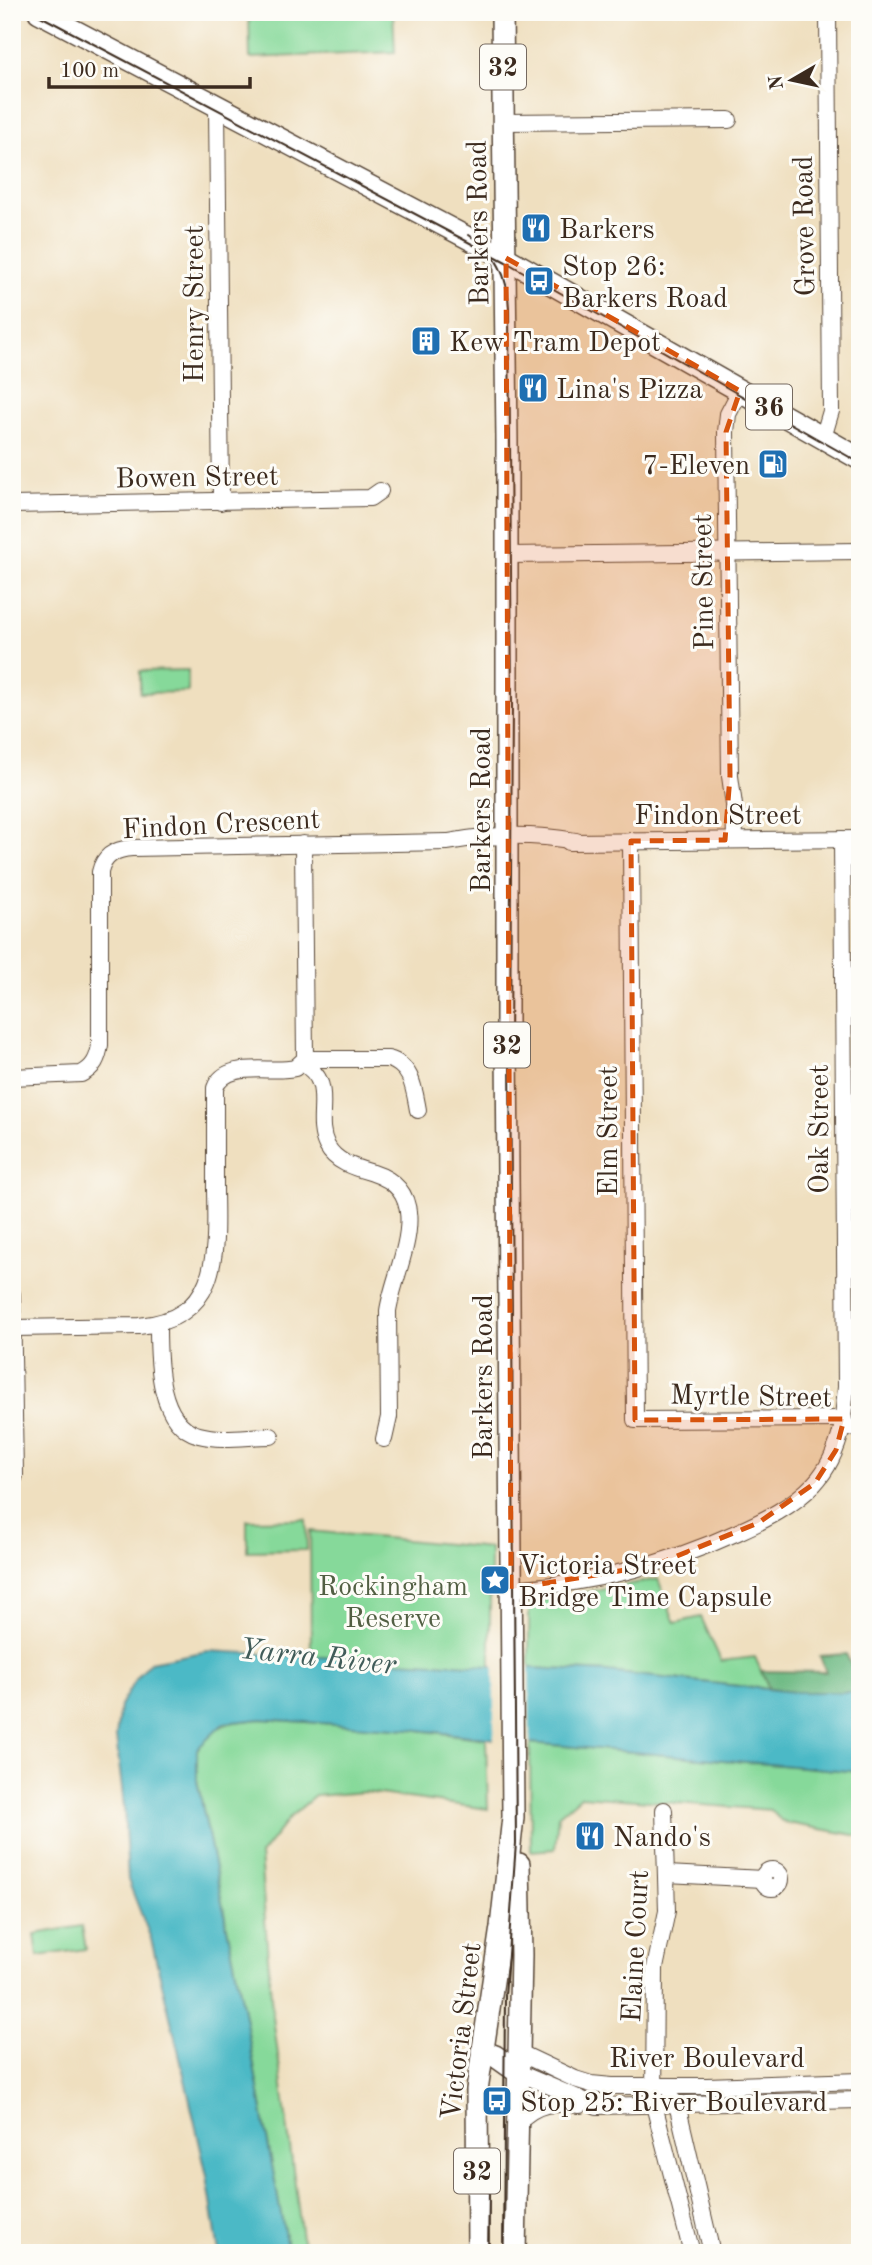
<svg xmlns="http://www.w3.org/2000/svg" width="872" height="2265" font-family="'Old Standard TT',serif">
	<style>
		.green { fill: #86d99a; stroke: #60825c; stroke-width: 2 }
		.forest { fill: #6cb982; stroke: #547250; stroke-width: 2 }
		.water { fill: #4cb9c6; stroke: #447272; stroke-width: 2 }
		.pier { fill: #efdfbf }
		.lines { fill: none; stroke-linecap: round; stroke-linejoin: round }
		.minor-casing { stroke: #564536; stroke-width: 18 }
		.major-casing { stroke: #564536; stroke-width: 24 }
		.minor { stroke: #fff; stroke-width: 16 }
		.major { stroke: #fff; stroke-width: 21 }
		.tram { stroke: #3b2a1e; stroke-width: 2 }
		.marked { fill: #d7540e; fill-opacity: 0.2; stroke: #d7540e; stroke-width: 5; stroke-dasharray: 14 9; stroke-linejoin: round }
		.labels { text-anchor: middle; stroke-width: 6; stroke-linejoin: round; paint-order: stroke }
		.shield { fill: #fdfcf7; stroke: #75695f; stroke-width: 2 }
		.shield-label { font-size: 26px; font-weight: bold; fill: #3b2a1e }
		.street-label { font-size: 28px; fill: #3b2a1e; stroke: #fdfcf7 }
		.poi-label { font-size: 28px; fill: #3b2a1e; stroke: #fdfcf7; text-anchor: start }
		.park-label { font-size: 28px; fill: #525f43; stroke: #fdfcf7 }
		.water-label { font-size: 30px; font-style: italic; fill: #415c59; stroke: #fdfcf7 }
	</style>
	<rect width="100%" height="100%" fill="#fdfcf7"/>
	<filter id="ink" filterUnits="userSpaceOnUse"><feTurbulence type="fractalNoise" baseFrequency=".0143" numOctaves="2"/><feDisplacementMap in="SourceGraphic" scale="14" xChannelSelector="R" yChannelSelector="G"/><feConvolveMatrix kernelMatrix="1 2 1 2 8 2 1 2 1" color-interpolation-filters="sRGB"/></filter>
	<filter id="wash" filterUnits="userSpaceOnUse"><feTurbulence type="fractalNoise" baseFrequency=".00686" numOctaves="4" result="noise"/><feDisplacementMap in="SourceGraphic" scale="28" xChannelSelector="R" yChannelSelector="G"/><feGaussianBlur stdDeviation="1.57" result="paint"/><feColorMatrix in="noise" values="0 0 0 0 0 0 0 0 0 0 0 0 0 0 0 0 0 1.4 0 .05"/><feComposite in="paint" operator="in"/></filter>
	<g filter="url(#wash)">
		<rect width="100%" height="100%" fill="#efdfbf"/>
		<!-- green -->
		<g class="green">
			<path d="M 249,12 L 393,12 L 395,52 L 250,58 Z"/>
			<path d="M 188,670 L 188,692 L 140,693 L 140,671 Z"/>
			<path d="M 306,1519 L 307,1550 L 247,1551 L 247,1520 Z"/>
			<path d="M 310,1531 L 490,1548 L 490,1667 L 311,1657 Z"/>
			<path d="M 658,1579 L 675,1623 L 701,1617 L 721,1661 L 755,1657 L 769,1689 L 607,1672 L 529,1668 L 529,1609 L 531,1602 Z"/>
			<path d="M 261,1719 L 410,1729 L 486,1739 L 488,1809 L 365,1792 L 315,1796 L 290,1817 L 260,1855 L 272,2009 L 304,2253 L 288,2253 L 243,2006 L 197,1780 L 197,1749 C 222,1721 225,1723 261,1719 Z"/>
			<path d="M 530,1743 L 860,1772 L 860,1836 L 782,1822 L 771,1810 L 581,1796 L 558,1816 L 555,1849 L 531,1851 Z"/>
			<path d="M 82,1926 L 86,1949 L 38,1956 L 35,1934 Z"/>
		</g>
		<!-- forest -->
		<path class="forest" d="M 846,1654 L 852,1667 L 860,1667 L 860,1692 L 794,1692 L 769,1689 L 761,1671 L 826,1672 L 820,1656 Z"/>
		<!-- water -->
		<path class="water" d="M 208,1651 L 607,1672 L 794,1692 L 860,1692 L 860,1772 L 530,1743 L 410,1729 L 261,1719 L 224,1723 L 197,1749 L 197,1780 L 243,2006 L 288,2253 L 219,2253 L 207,2176 L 178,2049 L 151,1939 L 128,1880 L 124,1806 L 116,1737 L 120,1706 L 134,1682 L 150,1662 Z"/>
		<!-- pier -->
		<path class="pier" d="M 494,1664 L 529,1665 L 530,1746 L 494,1743 Z"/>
	</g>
	<g filter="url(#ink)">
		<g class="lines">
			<!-- minor casing -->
			<g class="minor-casing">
				<g id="minor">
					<path d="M 217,106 L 221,502"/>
					<path d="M 503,122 L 729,120"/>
					<path d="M 823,438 L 831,411 L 828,12"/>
					<path d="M 12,505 L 370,498 L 380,491"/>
					<path d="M 507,555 L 860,551"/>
					<path d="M 842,839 L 846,1387 L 842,1428 L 860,1427"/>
					<path d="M 735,840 L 734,805 L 730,776 L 726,432 L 728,414 L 740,391"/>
					<path d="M 631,841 L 635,1420 L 844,1419"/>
					<path d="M 569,842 L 860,839"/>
					<path d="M 305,1059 L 388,1059 C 412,1065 414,1089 418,1110"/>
					<path d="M 302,1063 C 338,1083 312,1117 327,1146 C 336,1163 356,1168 373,1173 C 439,1194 394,1268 388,1311 L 389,1417 L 384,1439"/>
					<path d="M 12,1077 L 81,1074 C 94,1068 98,1058 100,1045 L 100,872 C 104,855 116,849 132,848 L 448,842 C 490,834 535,834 576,841"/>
					<path d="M 12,1294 L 15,1475 L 12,1484"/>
					<path d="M 158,1324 C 158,1357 157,1424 199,1435 C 221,1441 248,1436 271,1436"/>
					<path d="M 13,1328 L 139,1326 C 221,1318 216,1253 215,1190 C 215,1156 215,1122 215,1088 C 226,1059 271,1074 295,1068 L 305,1059 L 303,844"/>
					<path d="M 511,1589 C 590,1584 666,1565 738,1532 C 765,1520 793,1506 814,1484 C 829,1468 837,1449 842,1428"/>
					<path d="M 664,1810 L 667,1911 L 655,1968 L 654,2105 L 692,2253"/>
					<circle cx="772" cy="1879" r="9"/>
					<path d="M 667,1874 L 763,1879"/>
					<path d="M 520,2053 L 575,2079 L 591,2084 L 612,2086 L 707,2086 L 860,2081"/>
					<path d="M 519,2073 L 597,2106 L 860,2100"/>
					<path d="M 670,2098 L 677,2104 L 712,2253"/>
					<path d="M 518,2122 C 539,2101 553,2103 580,2105"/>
				</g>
			</g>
			<!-- major casing -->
			<g class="major-casing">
				<g id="major">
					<path d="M 39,12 L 506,258 L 860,459"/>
					<path d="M 482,2051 L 495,2056 L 519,2073"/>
					<path d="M 478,2253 L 477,2090 L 501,1927 L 513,1817 L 507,1044 L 507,442 L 502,12"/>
					<path d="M 515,2253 L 521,1955 L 519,1864"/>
				</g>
			</g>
			<!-- minor -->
			<use href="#minor" class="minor"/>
			<!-- major -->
			<use href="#major" class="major"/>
			<!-- tram -->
			<g class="tram">
				<path d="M 33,12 L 506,262 L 860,463"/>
				<path d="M 469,235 C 497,253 508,276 509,308 L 512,702 L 510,1054 L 516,1843 L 505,1996 L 503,2253"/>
				<path d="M 488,2253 L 489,2192"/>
			</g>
		</g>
	</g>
	<!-- marked area -->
	<path class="marked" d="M 506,258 L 740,391 L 726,432 L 730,776 L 725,840 L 631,841 L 635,1420 L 844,1419 L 836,1450 L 815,1483 L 758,1523 L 655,1565 L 511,1589 Z"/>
	<!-- icons -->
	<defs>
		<g id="restaurant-square" transform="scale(1.575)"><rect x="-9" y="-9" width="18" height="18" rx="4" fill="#1f6fb2" stroke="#fdfcf7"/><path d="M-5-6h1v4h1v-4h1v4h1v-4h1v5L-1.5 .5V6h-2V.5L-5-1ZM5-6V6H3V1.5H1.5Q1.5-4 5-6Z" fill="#fff"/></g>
		<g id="bus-square" transform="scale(1.575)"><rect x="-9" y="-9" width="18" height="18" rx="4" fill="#1f6fb2" stroke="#fdfcf7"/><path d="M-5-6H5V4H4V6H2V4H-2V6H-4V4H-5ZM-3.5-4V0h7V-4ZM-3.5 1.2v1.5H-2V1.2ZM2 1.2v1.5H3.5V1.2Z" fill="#fff"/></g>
		<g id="building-square" transform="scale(1.575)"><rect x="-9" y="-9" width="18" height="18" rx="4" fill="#1f6fb2" stroke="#fdfcf7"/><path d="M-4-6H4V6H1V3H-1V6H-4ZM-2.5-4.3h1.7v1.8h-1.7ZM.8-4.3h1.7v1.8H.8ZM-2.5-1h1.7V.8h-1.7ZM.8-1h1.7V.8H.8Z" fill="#fff"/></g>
		<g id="fuel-square" transform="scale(1.575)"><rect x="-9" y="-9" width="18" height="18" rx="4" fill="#1f6fb2" stroke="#fdfcf7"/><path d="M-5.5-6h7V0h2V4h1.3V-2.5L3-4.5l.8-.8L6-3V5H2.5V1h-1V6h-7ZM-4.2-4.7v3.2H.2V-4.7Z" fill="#fff"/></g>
		<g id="sight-square" transform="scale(1.575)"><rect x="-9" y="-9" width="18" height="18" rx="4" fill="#1f6fb2" stroke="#fdfcf7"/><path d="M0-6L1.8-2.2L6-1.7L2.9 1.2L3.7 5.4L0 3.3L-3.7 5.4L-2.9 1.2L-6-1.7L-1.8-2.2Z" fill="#fff"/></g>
	</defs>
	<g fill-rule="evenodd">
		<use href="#restaurant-square" x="536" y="228"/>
		<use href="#bus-square" x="539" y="281"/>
		<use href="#building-square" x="426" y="341"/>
		<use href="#restaurant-square" x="533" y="388"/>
		<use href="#fuel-square" x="773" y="464"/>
		<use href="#sight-square" x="495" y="1580"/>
		<use href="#restaurant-square" x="590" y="1836"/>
		<use href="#bus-square" x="497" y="2101"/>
	</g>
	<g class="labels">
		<!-- shield labels -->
		<g class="shield">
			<rect x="480" y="44.5" width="46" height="45" rx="5"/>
			<rect x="746" y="384.5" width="46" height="45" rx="5"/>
			<rect x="484" y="1022.5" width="46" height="45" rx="5"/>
			<rect x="454" y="2148.5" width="46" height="45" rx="5"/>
		</g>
		<g class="shield-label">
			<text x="503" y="76">32</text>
			<text x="769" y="416">36</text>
			<text x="507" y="1054">32</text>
			<text x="477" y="2180">32</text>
		</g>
		<!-- street labels -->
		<g class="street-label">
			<text transform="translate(477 223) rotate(-91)" y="10">Barkers Road</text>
			<text transform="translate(803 226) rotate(-91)" y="10">Grove Road</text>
			<text transform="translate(193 304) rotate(-90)" y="10">Henry Street</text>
			<text transform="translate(197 476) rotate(-1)" y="10">Bowen Street</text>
			<text transform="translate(702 582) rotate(-91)" y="10">Pine Street</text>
			<text transform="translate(480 810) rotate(-90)" y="10">Barkers Road</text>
			<text x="718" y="824">Findon Street</text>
			<text transform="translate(221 823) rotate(-3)" y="10">Findon Crescent</text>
			<text transform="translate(818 1129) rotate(-90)" y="10">Oak Street</text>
			<text transform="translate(607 1131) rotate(-90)" y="10">Elm Street</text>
			<text transform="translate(482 1377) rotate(-90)" y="10">Barkers Road</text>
			<text transform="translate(751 1395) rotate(1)" y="10">Myrtle Street</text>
			<text transform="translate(634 1946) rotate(-87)" y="10">Elaine Court</text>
			<text transform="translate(460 2031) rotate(-83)" y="10">Victoria Street</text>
			<text x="707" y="2067">River Boulevard</text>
		</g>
		<!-- poi labels -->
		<g class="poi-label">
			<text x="559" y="238">Barkers</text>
			<text x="562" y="275">Stop 26:<tspan x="562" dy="32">Barkers Road</tspan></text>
			<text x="449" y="351">Kew Tram Depot</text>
			<text x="556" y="398">Lina's Pizza</text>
			<text x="750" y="474" text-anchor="end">7-Eleven</text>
			<text x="518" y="1574">Victoria Street<tspan x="518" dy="32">Bridge Time Capsule</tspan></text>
			<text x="613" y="1846">Nando's</text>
			<text x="520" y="2111">Stop 25: River Boulevard</text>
		</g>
		<!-- park labels -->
		<g class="park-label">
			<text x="393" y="1595">Rockingham<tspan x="393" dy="32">Reserve</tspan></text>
		</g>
		<!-- water labels -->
		<g class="water-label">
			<text transform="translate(318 1656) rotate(6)" y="10">Yarra River</text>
		</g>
	</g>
	<!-- margin -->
	<rect width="872" height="2265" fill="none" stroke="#fdfcf7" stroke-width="42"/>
	<!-- north arrow -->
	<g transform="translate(792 80) rotate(261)" stroke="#fdfcf7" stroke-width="5" paint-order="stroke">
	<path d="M0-5L12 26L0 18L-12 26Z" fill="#3b2a1e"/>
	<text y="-10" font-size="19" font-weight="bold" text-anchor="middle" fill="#3b2a1e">N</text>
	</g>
	<!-- scale -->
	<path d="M49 77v10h201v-10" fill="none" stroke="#3b2a1e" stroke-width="3.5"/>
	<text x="60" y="77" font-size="21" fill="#3b2a1e" stroke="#fdfcf7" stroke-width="5" paint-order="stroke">100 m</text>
</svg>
